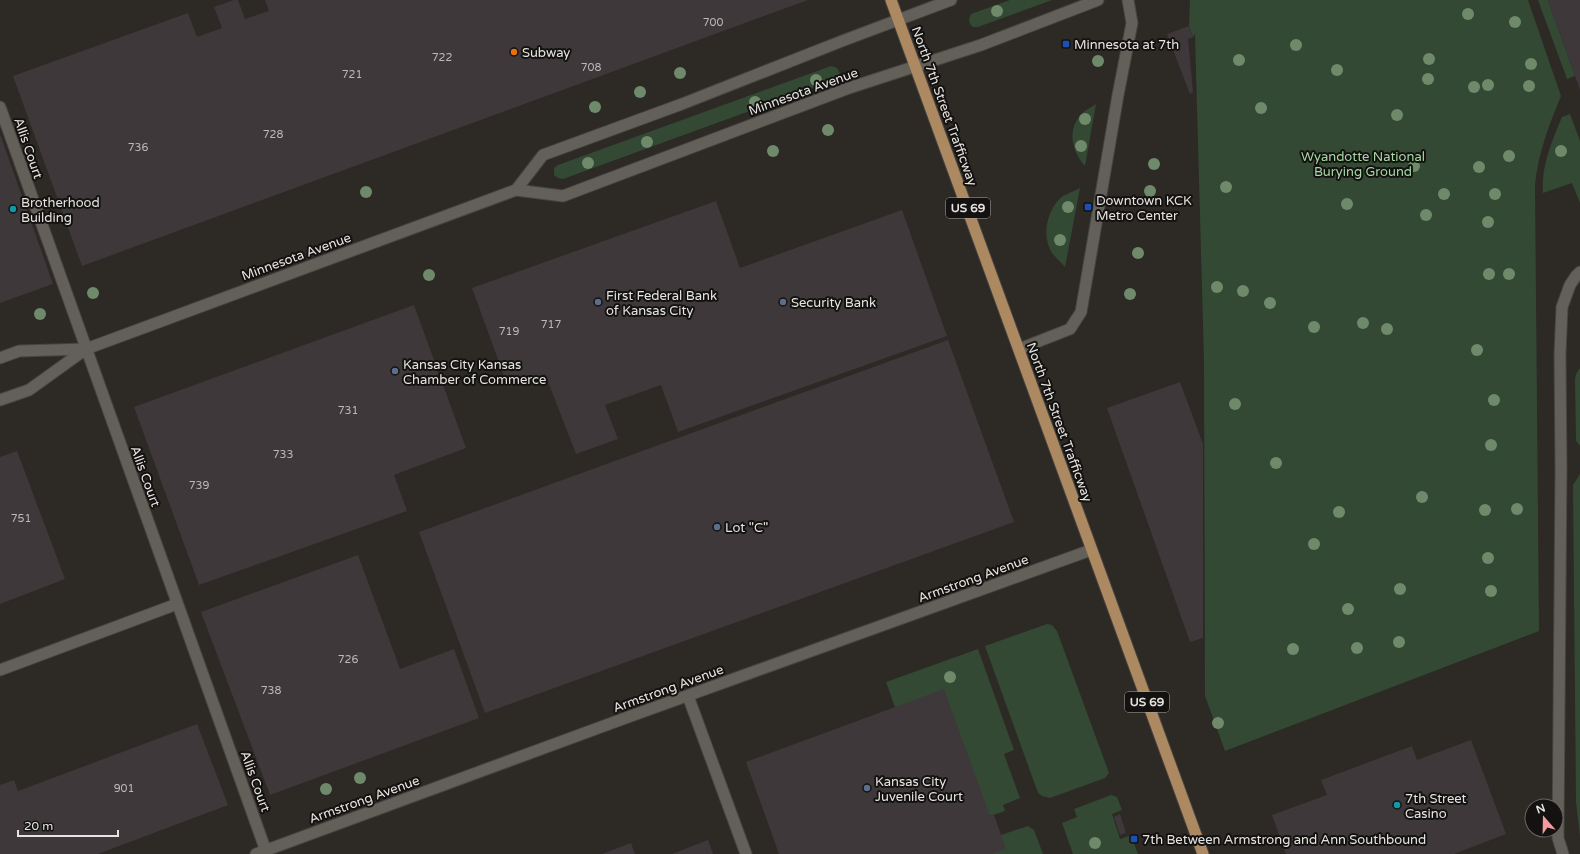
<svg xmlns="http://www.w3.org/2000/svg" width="1580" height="854" font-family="'Varela Round',sans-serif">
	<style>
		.green { fill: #334934 }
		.building { fill: #3e383b }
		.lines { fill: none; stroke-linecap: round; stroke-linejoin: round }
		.service-casing { stroke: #474440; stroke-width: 13 }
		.minor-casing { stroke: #474440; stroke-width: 13 }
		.secondary-casing { stroke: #474440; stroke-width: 13 }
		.primary-casing { stroke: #474440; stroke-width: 13 }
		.service { stroke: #635f59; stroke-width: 11 }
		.minor { stroke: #635f59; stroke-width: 11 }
		.secondary { stroke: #635f59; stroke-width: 11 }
		.primary { stroke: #ad8961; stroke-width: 11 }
		.tree { fill: #6e8a6b }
		.transit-dot { fill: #1a4fb4; stroke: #141210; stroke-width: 1.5 }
		.food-dot { fill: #e8710a; stroke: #141210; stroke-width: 1.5 }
		.culture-dot { fill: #0f9aa8; stroke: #141210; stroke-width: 1.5 }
		.service-dot { fill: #5c6f8a; stroke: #141210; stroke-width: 1.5 }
		.labels { text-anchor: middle; stroke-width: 4; stroke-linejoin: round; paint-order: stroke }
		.number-label { font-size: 11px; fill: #bcb9b8 }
		.shield { fill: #141210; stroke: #a7a5a2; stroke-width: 1 }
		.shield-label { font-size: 12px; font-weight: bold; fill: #e6e4e1 }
		.poi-label { font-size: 13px; fill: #e6e4e1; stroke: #141210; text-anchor: start }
		.street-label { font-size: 13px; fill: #e6e4e1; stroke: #141210 }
		.park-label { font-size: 13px; fill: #a4d9a5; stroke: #141210 }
	</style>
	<rect width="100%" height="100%" fill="#2d2924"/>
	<!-- green -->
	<g class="green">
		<path d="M 1010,0 L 1052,0 L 978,27 L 973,27 L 970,24 L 969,19 L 971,14 Z"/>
		<path d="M 1190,0 L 1528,0 L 1561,96 C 1549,125 1538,154 1535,185 L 1539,631 L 1225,751 L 1205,696 L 1204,361 L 1195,34 L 1193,37 L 1189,26 Z"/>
		<path d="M 1538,0 L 1548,0 L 1575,76 L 1567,79 Z"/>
		<path d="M 831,66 C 837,67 839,69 840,75 L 837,79 L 563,179 L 558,178 L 554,175 L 554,168 L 558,165 Z"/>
		<path d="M 1096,104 L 1085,166 C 1073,153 1067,132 1079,117 C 1083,111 1090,108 1096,104 Z"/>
		<path d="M 1570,114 L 1580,141 L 1580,203 L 1572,183 L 1543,193 C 1541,166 1552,141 1562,117 Z"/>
		<path d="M 1080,188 L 1065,267 C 1061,262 1056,258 1052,253 C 1041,236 1047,208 1063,196 C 1068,193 1075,191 1080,188 Z"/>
		<path d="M 1580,368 L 1580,446 L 1576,441 L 1575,379 L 1576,374 Z"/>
		<path d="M 1580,474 L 1580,836 L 1576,802 L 1573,485 Z"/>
		<path d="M 1047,624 L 1052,625 L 1057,631 L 1109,773 L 1105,778 L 1050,798 L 1042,796 L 1038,793 L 985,646 Z"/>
		<path d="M 978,649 L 1014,750 L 1004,754 L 1020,798 L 1003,805 L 1005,811 L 990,816 L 895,707 L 886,682 Z"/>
		<path d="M 1111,795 L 1117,797 L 1122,810 L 1112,814 L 1120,839 L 1131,835 L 1138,854 L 1073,854 L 1062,823 L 1077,817 L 1074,809 Z"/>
		<path d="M 1028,826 L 1034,830 L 1043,854 L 992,854 L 1001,835 Z"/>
	</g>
	<!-- building -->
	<g class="building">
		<path d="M 234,0 L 238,0 L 245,19 L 269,11 L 265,0 L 808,0 L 82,266 L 13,76 L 188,13 L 197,37 L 222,28 L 214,7 Z"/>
		<path d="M 1548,0 L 1580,0 L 1580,90 Z"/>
		<path d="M 1189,26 L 1193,37 L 1188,39 L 1193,92 L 1190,94 L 1167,34 Z"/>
		<path d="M 0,134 L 53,284 L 0,303 Z"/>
		<path d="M 716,201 L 740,268 L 902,210 L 947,336 L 678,432 L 661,385 L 605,405 L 618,439 L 576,454 L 545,374 L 508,387 L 472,288 Z"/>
		<path d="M 414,305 L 466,448 L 394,475 L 407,511 L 199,585 L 134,407 Z"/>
		<path d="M 948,340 L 1014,522 L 485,713 L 419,532 Z"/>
		<path d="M 1180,382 L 1203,444 L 1203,638 L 1190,642 L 1107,408 Z"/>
		<path d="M 17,451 L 65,579 L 0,604 L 0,457 Z"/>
		<path d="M 358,555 L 400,669 L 454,649 L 479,718 L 270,795 L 201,612 Z"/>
		<path d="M 944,689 L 990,816 L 994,815 L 1006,849 L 992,854 L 779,854 L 746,762 Z"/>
		<path d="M 197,724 L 228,805 L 98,854 L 0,854 L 0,785 L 14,780 L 18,791 Z"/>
		<path d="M 1471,740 L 1506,834 L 1454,854 L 1286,854 L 1272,815 L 1327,795 L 1321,780 L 1412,746 L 1417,760 Z"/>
		<path d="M 1120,814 L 1126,833 L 1120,835 L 1114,817 Z"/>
		<path d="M 708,840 L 713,854 L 672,854 Z"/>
		<path d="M 631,843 L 635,854 L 602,854 Z"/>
	</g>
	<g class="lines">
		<!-- service casing -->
		<g class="service-casing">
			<g id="service">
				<path d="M 1019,349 L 1070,329 L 1081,312 L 1118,95 L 1132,23 L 1128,0"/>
				<path d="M 0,670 L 177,604"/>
				<path d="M 688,696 L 746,854"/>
				<path d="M 1563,854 L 1558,838 L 1561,469 L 1560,354 L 1562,307 L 1570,285 L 1576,276 L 1580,272"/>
			</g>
		</g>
		<!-- minor casing -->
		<g class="minor-casing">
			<g id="minor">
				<path d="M 0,107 L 267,854"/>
				<path d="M 256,854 L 620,720 L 1091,550"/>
			</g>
		</g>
		<!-- secondary casing -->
		<g class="secondary-casing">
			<g id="secondary">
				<path d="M 516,190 L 543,155 L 682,104 L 842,41 L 951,0"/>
				<path d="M 0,358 L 19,351 L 86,349"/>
				<path d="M 0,400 L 29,390 L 86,349 L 516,190 L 563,196 L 849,88 L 981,45 L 1098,0"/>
			</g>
		</g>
		<!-- primary casing -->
		<g class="primary-casing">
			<path id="primary" d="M 891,0 L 1203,854"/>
		</g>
		<!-- service -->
		<use href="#service" class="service"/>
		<!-- minor -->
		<use href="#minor" class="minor"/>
		<!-- secondary -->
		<use href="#secondary" class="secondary"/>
		<!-- primary -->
		<use href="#primary" class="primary"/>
	</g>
	<!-- trees -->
	<g class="tree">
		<circle cx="997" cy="11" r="6"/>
		<circle cx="1468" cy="14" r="6"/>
		<circle cx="1515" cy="22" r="6"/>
		<circle cx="1296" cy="45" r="6"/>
		<circle cx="1429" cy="59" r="6"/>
		<circle cx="1239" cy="60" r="6"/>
		<circle cx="1098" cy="61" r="6"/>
		<circle cx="1531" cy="64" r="6"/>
		<circle cx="1337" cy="70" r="6"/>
		<circle cx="680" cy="73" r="6"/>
		<circle cx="1428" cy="79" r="6"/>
		<circle cx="816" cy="80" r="6"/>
		<circle cx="1488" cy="85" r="6"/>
		<circle cx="1529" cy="86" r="6"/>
		<circle cx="1474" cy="87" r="6"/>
		<circle cx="640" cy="92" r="6"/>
		<circle cx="755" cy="102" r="6"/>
		<circle cx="595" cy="107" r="6"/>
		<circle cx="1261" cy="108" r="6"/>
		<circle cx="1397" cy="115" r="6"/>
		<circle cx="1085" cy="119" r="6"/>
		<circle cx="828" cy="130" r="6"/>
		<circle cx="647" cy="142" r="6"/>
		<circle cx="1081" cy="146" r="6"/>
		<circle cx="773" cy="151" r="6"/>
		<circle cx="1561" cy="151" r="6"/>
		<circle cx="1509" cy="156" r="6"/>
		<circle cx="588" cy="163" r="6"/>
		<circle cx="1154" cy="164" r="6"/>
		<circle cx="1414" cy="166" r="6"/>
		<circle cx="1479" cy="167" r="6"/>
		<circle cx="1226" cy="187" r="6"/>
		<circle cx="1150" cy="191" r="6"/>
		<circle cx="366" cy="192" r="6"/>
		<circle cx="1444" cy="194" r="6"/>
		<circle cx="1495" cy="194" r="6"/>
		<circle cx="1347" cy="204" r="6"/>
		<circle cx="1068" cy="207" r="6"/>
		<circle cx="1426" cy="215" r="6"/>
		<circle cx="1488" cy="222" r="6"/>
		<circle cx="1060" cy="240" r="6"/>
		<circle cx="1138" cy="253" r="6"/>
		<circle cx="1489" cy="274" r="6"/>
		<circle cx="1509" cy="274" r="6"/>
		<circle cx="429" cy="275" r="6"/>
		<circle cx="1217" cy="287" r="6"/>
		<circle cx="1243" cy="291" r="6"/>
		<circle cx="93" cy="293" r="6"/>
		<circle cx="1130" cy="294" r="6"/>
		<circle cx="1270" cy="303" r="6"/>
		<circle cx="40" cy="314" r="6"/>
		<circle cx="1363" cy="323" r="6"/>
		<circle cx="1314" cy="327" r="6"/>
		<circle cx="1387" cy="329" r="6"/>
		<circle cx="1477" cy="350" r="6"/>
		<circle cx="1494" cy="400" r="6"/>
		<circle cx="1235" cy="404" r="6"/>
		<circle cx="1491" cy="445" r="6"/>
		<circle cx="1276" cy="463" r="6"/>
		<circle cx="1422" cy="497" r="6"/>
		<circle cx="1517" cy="509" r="6"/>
		<circle cx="1485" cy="510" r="6"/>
		<circle cx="1339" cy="512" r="6"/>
		<circle cx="1314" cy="544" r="6"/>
		<circle cx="1488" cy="558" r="6"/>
		<circle cx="1400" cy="589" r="6"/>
		<circle cx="1491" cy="591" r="6"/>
		<circle cx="1348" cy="609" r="6"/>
		<circle cx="1399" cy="642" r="6"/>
		<circle cx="1357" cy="648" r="6"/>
		<circle cx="1293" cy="649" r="6"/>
		<circle cx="950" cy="677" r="6"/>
		<circle cx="1218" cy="723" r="6"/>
		<circle cx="360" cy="778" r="6"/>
		<circle cx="326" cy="789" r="6"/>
		<circle cx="1095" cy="843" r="6"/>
	</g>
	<!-- markers -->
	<g class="transit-dot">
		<rect x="1062" y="40" width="8" height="8" rx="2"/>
		<rect x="1084" y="203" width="8" height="8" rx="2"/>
		<rect x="1130" y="835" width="8" height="8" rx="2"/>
	</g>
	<circle class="food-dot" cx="514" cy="52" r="4"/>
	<g class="culture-dot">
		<circle cx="13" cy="209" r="4"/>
		<circle cx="1397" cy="805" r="4"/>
	</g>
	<g class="service-dot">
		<circle cx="598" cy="302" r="4"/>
		<circle cx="783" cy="302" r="4"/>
		<circle cx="395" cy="371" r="4"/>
		<circle cx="717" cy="527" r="4"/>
		<circle cx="867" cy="788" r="4"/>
	</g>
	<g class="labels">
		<!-- number labels -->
		<g class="number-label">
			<text x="713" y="26">700</text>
			<text x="442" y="61">722</text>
			<text x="591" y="71">708</text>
			<text x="352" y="78">721</text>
			<text x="273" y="138">728</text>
			<text x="138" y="151">736</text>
			<text x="551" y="328">717</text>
			<text x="509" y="335">719</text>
			<text x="348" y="414">731</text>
			<text x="283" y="458">733</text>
			<text x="199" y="489">739</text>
			<text x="21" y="522">751</text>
			<text x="348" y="663">726</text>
			<text x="271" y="694">738</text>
			<text x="124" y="792">901</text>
		</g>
		<!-- shield labels -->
		<g class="shield">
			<rect x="946" y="198" width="44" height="20" rx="3"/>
			<rect x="1125" y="692" width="44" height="20" rx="3"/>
		</g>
		<g class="shield-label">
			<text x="968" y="212">US 69</text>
			<text x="1147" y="706">US 69</text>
		</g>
		<!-- poi labels -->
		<g class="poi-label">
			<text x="1074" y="49">Minnesota at 7th</text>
			<text x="522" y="57">Subway</text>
			<text x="1096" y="205">Downtown KCK<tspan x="1096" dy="15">Metro Center</tspan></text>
			<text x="21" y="207">Brotherhood<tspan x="21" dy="15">Building</tspan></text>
			<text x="606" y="300">First Federal Bank<tspan x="606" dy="15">of Kansas City</tspan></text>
			<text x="791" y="307">Security Bank</text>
			<text x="403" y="369">Kansas City Kansas<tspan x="403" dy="15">Chamber of Commerce</tspan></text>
			<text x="725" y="532">Lot "C"</text>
			<text x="875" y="786">Kansas City<tspan x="875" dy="15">Juvenile Court</tspan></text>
			<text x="1405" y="803">7th Street<tspan x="1405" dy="15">Casino</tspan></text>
			<text x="1142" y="844">7th Between Armstrong and Ann Southbound</text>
		</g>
		<!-- street labels -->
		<g class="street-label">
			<text transform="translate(803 91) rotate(-20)" y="5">Minnesota Avenue</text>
			<text transform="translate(945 106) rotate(70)" y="5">North 7th Street Trafficway</text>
			<text transform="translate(29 148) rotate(71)" y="5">Allis Court</text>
			<text transform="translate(296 256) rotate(-20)" y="5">Minnesota Avenue</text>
			<text transform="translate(1060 422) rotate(70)" y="5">North 7th Street Trafficway</text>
			<text transform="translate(146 476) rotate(70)" y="5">Allis Court</text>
			<text transform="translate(973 578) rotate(-20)" y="5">Armstrong Avenue</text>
			<text transform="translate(668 688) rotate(-20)" y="5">Armstrong Avenue</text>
			<text transform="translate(256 781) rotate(70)" y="5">Allis Court</text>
			<text transform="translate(364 799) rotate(-20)" y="5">Armstrong Avenue</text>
		</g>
		<!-- park labels -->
		<g class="park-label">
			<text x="1363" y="161">Wyandotte National<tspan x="1363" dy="15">Burying Ground</tspan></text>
		</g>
	</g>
	<!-- north arrow -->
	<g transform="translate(1544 818) rotate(340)"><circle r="19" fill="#141210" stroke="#686664"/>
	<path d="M0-3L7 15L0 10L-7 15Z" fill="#f49b9f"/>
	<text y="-6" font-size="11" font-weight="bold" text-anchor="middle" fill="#e6e4e1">N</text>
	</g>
	<!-- scale -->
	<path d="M18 830v6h100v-6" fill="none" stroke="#e6e4e1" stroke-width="2"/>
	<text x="24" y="830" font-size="12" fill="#e6e4e1" stroke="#141210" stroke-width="3" paint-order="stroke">20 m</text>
</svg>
